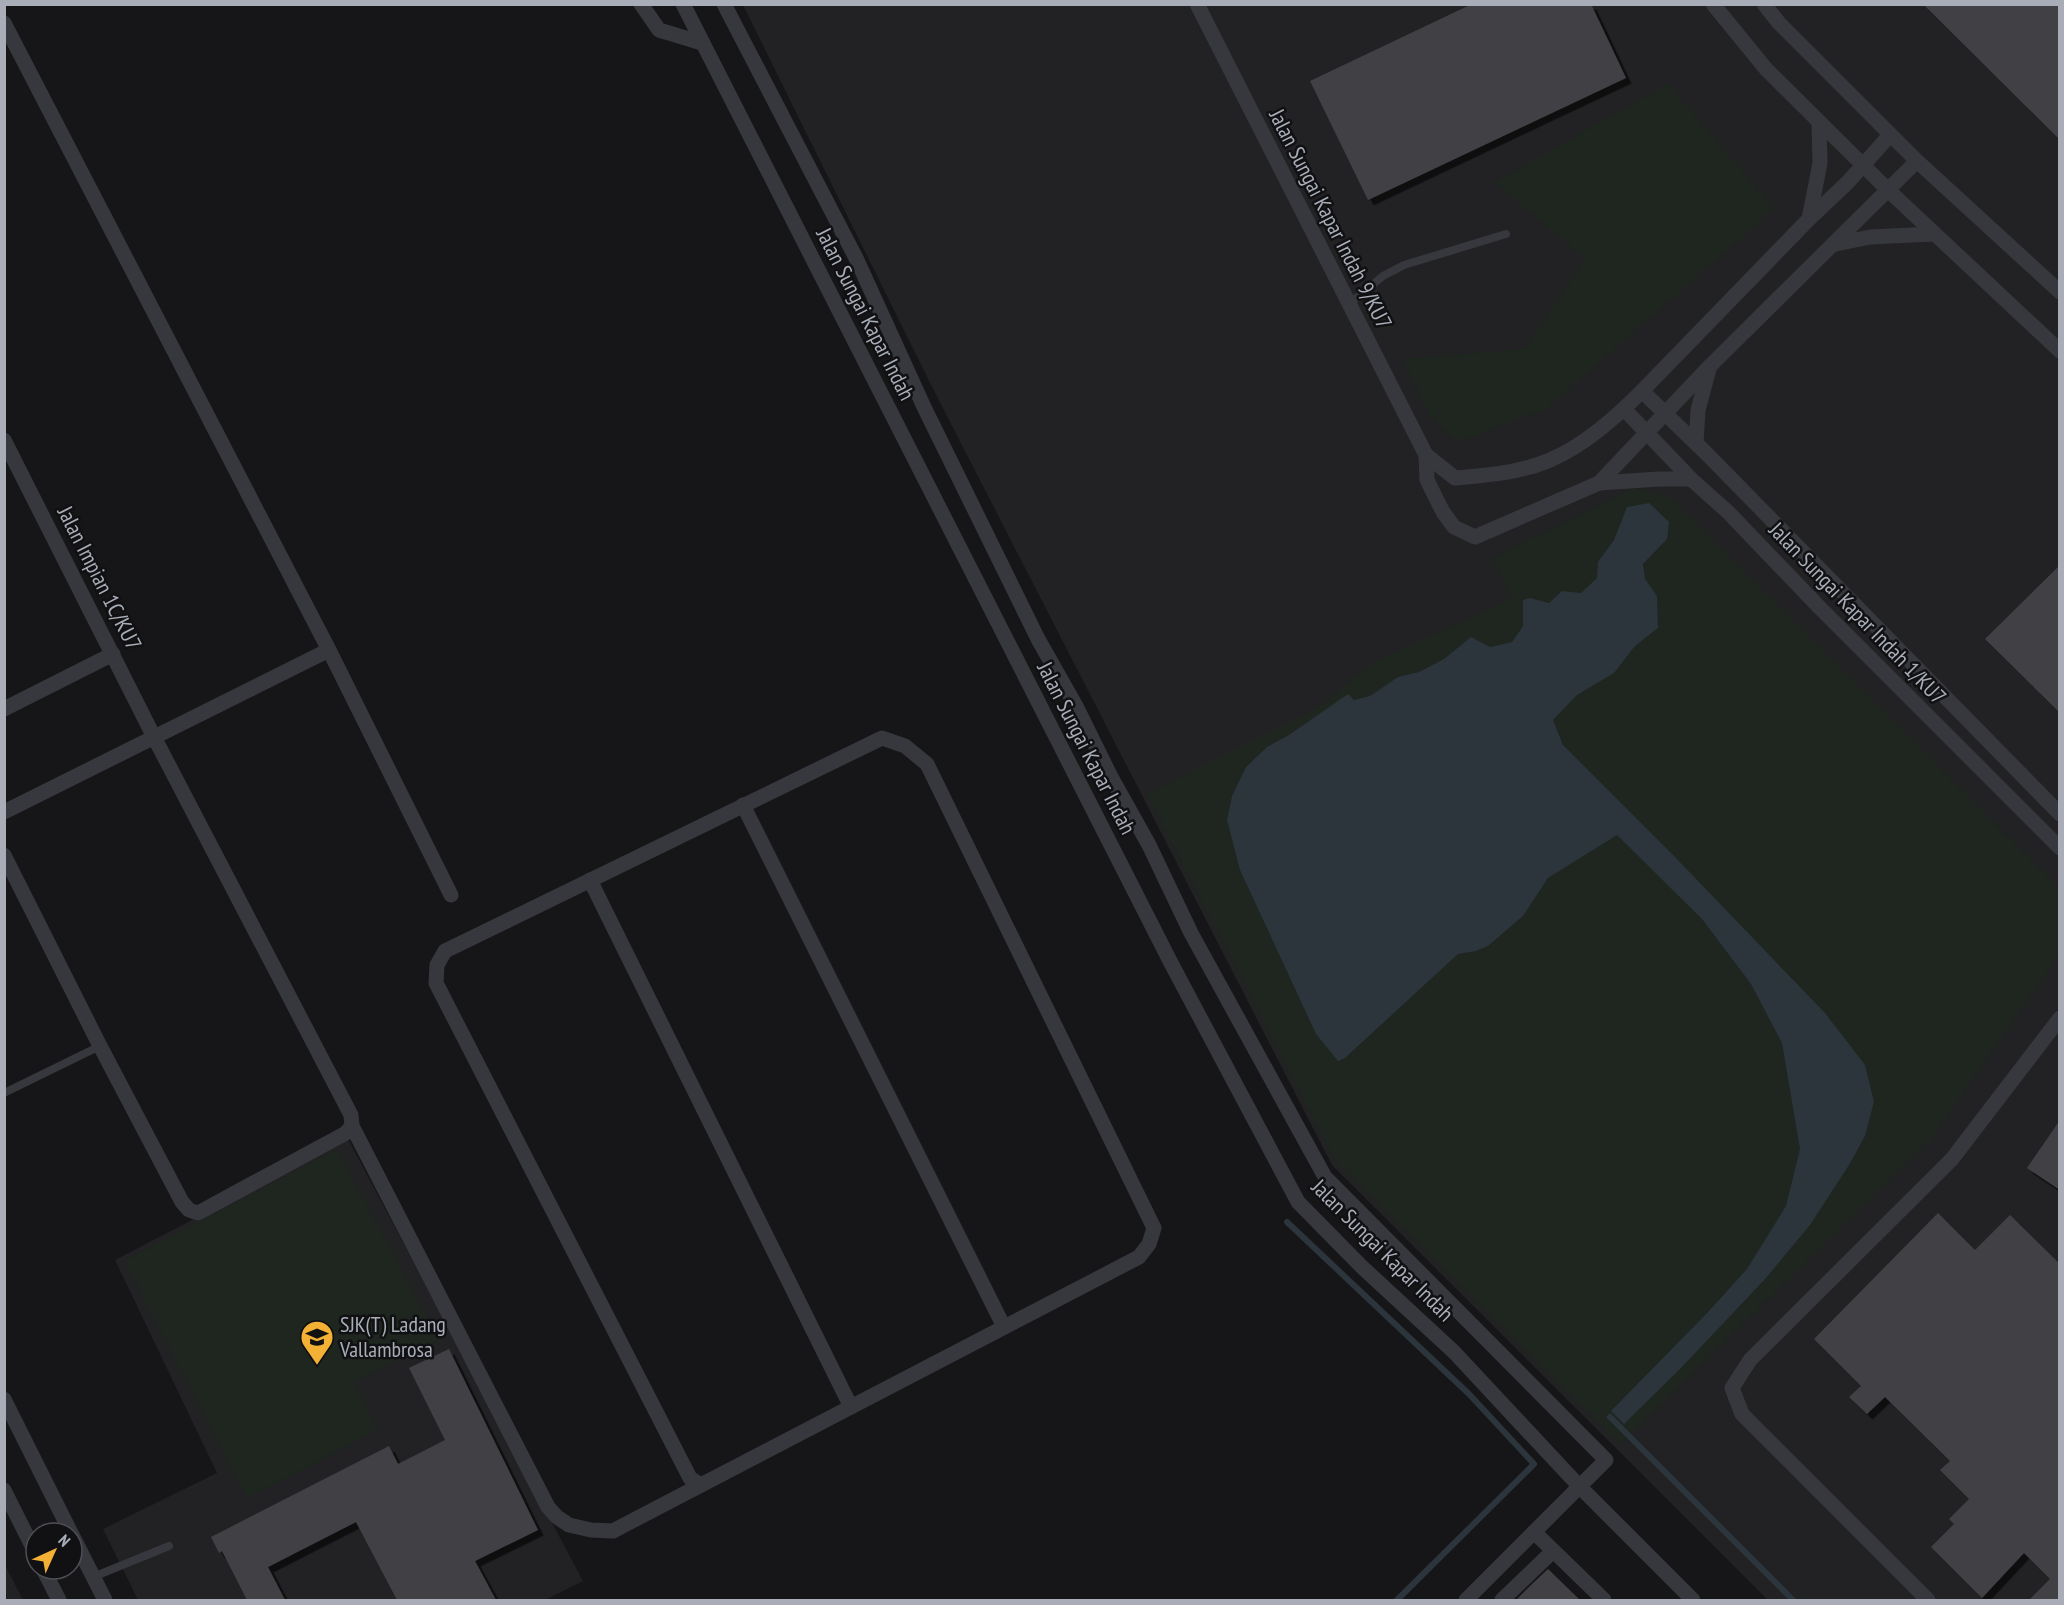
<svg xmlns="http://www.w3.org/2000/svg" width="2064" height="1605" font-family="'PT Sans Narrow',sans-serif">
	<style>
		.built { fill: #222225 }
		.green { fill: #1e261f; fill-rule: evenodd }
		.water { fill: #2c353c }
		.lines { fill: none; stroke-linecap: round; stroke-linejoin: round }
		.stream { stroke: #2c353c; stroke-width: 6 }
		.building { fill: #404145; filter: url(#shadow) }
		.service { stroke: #37383d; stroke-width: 8 }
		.minor { stroke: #37383d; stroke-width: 15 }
		.labels { text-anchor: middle; stroke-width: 5; stroke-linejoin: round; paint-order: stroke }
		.street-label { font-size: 22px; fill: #a8adb8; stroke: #111113 }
		.poi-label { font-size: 22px; fill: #a8adb8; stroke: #111113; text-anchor: start }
	</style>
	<defs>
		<filter id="shadow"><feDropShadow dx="5.5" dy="5.5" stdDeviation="0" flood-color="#0009"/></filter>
	</defs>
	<rect width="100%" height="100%" fill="#161618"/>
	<!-- built -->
	<g class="built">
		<path d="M 743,5 L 2059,5 L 2059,1600 L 1768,1600 L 1332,1165 L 930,383 Z"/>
		<path d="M 348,1139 L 583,1581 L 545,1600 L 138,1600 L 103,1529 L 217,1473 L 115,1260 Z"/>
		<path d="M 5,1565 L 23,1600 L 5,1600 Z"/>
	</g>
	<!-- green -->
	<g class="green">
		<path d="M 1668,84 L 1774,209 L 1546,409 L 1457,442 L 1430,416 L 1403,359 L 1524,349 L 1586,260 L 1495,182 Z"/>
		<path d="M 1633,488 L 1671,497 L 2059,888 L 2059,954 L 1931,1140 L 1620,1444 L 1336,1162 L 1147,794 L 1318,707 L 1373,662 L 1512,599 L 1492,558 ZM 1627,507 L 1657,552 L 1643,564 L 1645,579 L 1657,596 L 1658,628 L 1635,646 L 1614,673 L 1577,695 L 1553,720 L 1563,744 L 1874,1102 L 1865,1136 L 1849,1165 L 1810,1225 L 1766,1278 L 1624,1424 L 1611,1411 L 1708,1312 L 1747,1269 L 1787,1206 L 1800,1149 L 1782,1043 L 1751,984 L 1702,919 L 1617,834 L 1548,878 L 1523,916 L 1488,946 L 1476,951 L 1458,954 L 1345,1058 L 1316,1034 L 1240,870 L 1227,820 L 1232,796 L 1246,767 L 1267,747 L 1289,735 L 1348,695 L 1354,700 L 1370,696 L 1398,677 L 1419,672 L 1444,659 L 1471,637 L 1490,647 L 1512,642 L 1523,626 L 1530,598 L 1549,603 L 1562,591 L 1581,593 L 1597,578 L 1598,562 L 1614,540 Z"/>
		<path d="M 337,1149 L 439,1339 L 355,1382 L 377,1431 L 246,1498 L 125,1261 Z"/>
	</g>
	<!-- water -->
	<path class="water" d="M 1649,503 L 1669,522 L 1667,539 L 1643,564 L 1645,579 L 1657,596 L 1658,628 L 1635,646 L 1614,673 L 1577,695 L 1553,720 L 1563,745 L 1674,856 L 1825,1013 L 1865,1065 L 1874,1102 L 1865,1136 L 1849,1165 L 1810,1225 L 1766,1278 L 1680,1369 L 1624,1424 L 1611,1411 L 1708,1312 L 1747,1269 L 1786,1206 L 1800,1149 L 1782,1043 L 1751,984 L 1702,919 L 1617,835 L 1548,878 L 1523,916 L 1488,946 L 1476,951 L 1458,954 L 1345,1058 L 1338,1061 L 1316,1034 L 1240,870 L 1227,820 L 1232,796 L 1246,767 L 1267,747 L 1289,735 L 1348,694 L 1354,700 L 1370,696 L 1398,677 L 1419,672 L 1444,659 L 1471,637 L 1490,647 L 1512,642 L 1523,626 L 1523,600 L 1530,598 L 1549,603 L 1562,591 L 1581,593 L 1597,578 L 1598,562 L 1614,540 L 1627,507 Z"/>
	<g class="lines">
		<!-- stream -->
		<g class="stream">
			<path d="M 1287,1222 L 1469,1394 L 1534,1464 L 1397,1600"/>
			<path d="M 1610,1417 L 1793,1600"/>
		</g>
	</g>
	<!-- building -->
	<g class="building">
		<path d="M 1472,4 L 1591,4 L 1626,78 L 1368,200 L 1310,81 Z"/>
		<path d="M 1923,4 L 2060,4 L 2060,140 Z"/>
		<path d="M 2060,565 L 2060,713 L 1985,639 Z"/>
		<path d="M 2060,1120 L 2060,1190 L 2027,1168 Z"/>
		<path d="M 1938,1213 L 1975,1250 L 2010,1215 L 2060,1264 L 2060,1600 L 2029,1600 L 2050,1579 L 2024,1553 L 1982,1598 L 1931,1547 L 1954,1524 L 1949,1519 L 1969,1499 L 1940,1470 L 1950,1461 L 1885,1397 L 1867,1414 L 1849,1397 L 1861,1386 L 1814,1339 Z"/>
		<path d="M 449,1349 L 538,1530 L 475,1561 L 496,1600 L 397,1600 L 356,1522 L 268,1567 L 285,1600 L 247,1600 L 222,1551 L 219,1553 L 211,1537 L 389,1446 L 398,1464 L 445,1440 L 409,1368 Z"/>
		<path d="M 1548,1569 L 1580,1600 L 1516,1600 L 1530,1586 Z"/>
	</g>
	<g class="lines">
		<!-- service -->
		<g class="service">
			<path d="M 1349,304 L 1383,276 L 1404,265 L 1506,234"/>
			<path d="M 4,1093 L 100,1046"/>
			<path d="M 93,1577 L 169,1546"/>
		</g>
		<!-- minor -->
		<g class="minor">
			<path d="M 641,4 L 659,30 L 702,43"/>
			<path d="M 683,4 L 1171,963 L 1298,1202 L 1362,1267 L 1454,1352 L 1580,1487 L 1693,1600"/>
			<path d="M 724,4 L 857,260 L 924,407 L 1038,639 L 1077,708 L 1111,777 L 1149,845 L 1191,933 L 1325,1177 L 1606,1460 L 1466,1600"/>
			<path d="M 1197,4 L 1426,455 L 1427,480 L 1443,512 L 1454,527 L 1475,537 L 1599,483 L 1710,366 L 1917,161"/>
			<path d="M 1713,4 L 1766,69 L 1888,190 L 2060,351"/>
			<path d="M 1764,4 L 1779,23 L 1917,161 L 2060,292"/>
			<path d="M 4,23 L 329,650 L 451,895"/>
			<path d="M 1809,219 L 1820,163 L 1819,122"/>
			<path d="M 1836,244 L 1870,237 L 1934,234"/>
			<path d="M 1642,391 L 1707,454 L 2060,814"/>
			<path d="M 1624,409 L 1691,479 L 1728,512 L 1819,607 L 2060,848"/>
			<path d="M 4,440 L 154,737 L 351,1115 L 352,1126 L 346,1133 L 198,1213 L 189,1210 L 182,1202 L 100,1046 L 4,855"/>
			<path d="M 1696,443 L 1698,410 L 1709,369"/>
			<path d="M 1426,455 L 1455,478 C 1487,475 1520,473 1550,460 C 1585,445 1616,417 1642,391 L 1809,219 L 1848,182 L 1890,135"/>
			<path d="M 1599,483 L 1659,479 L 1691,479"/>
			<path d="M 4,709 L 113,654"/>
			<path d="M 882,738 L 905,746 L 927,764 L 1154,1228 L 1149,1244 L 1139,1257 L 701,1485 L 690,1478 L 436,983 L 437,965 L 445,951 Z"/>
			<path d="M 743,805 L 1004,1327"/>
			<path d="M 4,812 L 329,650"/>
			<path d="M 590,880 L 851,1407"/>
			<path d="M 352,1126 L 548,1507 L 557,1517 L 569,1525 L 591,1530 L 613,1531 L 701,1485"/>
			<path d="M 4,1399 L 71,1533"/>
			<path d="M 4,1490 L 36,1554"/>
			<path d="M 1534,1532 L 1604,1600"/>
			<path d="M 72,1535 L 105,1600"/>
			<path d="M 43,1569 L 59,1600"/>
			<path d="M 1502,1600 L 1553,1551"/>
			<path d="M 1928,1600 L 1742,1414 L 1732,1388 L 1750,1360 L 1952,1159 L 2060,1018"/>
		</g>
	</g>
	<!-- icons -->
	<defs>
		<g id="school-pin" transform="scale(1.725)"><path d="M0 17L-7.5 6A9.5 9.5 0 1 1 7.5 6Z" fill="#f2b134" stroke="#111113"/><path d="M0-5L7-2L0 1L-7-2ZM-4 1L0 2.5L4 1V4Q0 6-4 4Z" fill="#111"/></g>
	</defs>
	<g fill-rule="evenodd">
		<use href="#school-pin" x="317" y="1337"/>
	</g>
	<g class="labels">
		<!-- street labels -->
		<g class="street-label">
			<text transform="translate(1331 219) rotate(63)" y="8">Jalan Sungai Kapar Indah 9/KU7</text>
			<text transform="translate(866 314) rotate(63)" y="8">Jalan Sungai Kapar Indah</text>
			<text transform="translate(100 578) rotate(63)" y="8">Jalan Impian 1C/KU7</text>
			<text transform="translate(1858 613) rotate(46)" y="8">Jalan Sungai Kapar Indah 1/KU7</text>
			<text transform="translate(1087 748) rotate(63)" y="8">Jalan Sungai Kapar Indah</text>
			<text transform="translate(1383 1250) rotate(45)" y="8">Jalan Sungai Kapar Indah</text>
		</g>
		<!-- poi labels -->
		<g class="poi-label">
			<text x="340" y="1332">SJK(T) Ladang<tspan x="340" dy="25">Vallambrosa</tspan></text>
		</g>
	</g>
	<!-- border -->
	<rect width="2064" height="1605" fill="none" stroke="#a8adb8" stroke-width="12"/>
	<!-- north arrow -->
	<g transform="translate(54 1551) rotate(45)"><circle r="28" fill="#111113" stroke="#4d4f55" stroke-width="1.5"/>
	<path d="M0-4.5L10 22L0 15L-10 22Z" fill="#f2b134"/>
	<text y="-9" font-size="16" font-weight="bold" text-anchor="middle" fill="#a8adb8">N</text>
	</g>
</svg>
